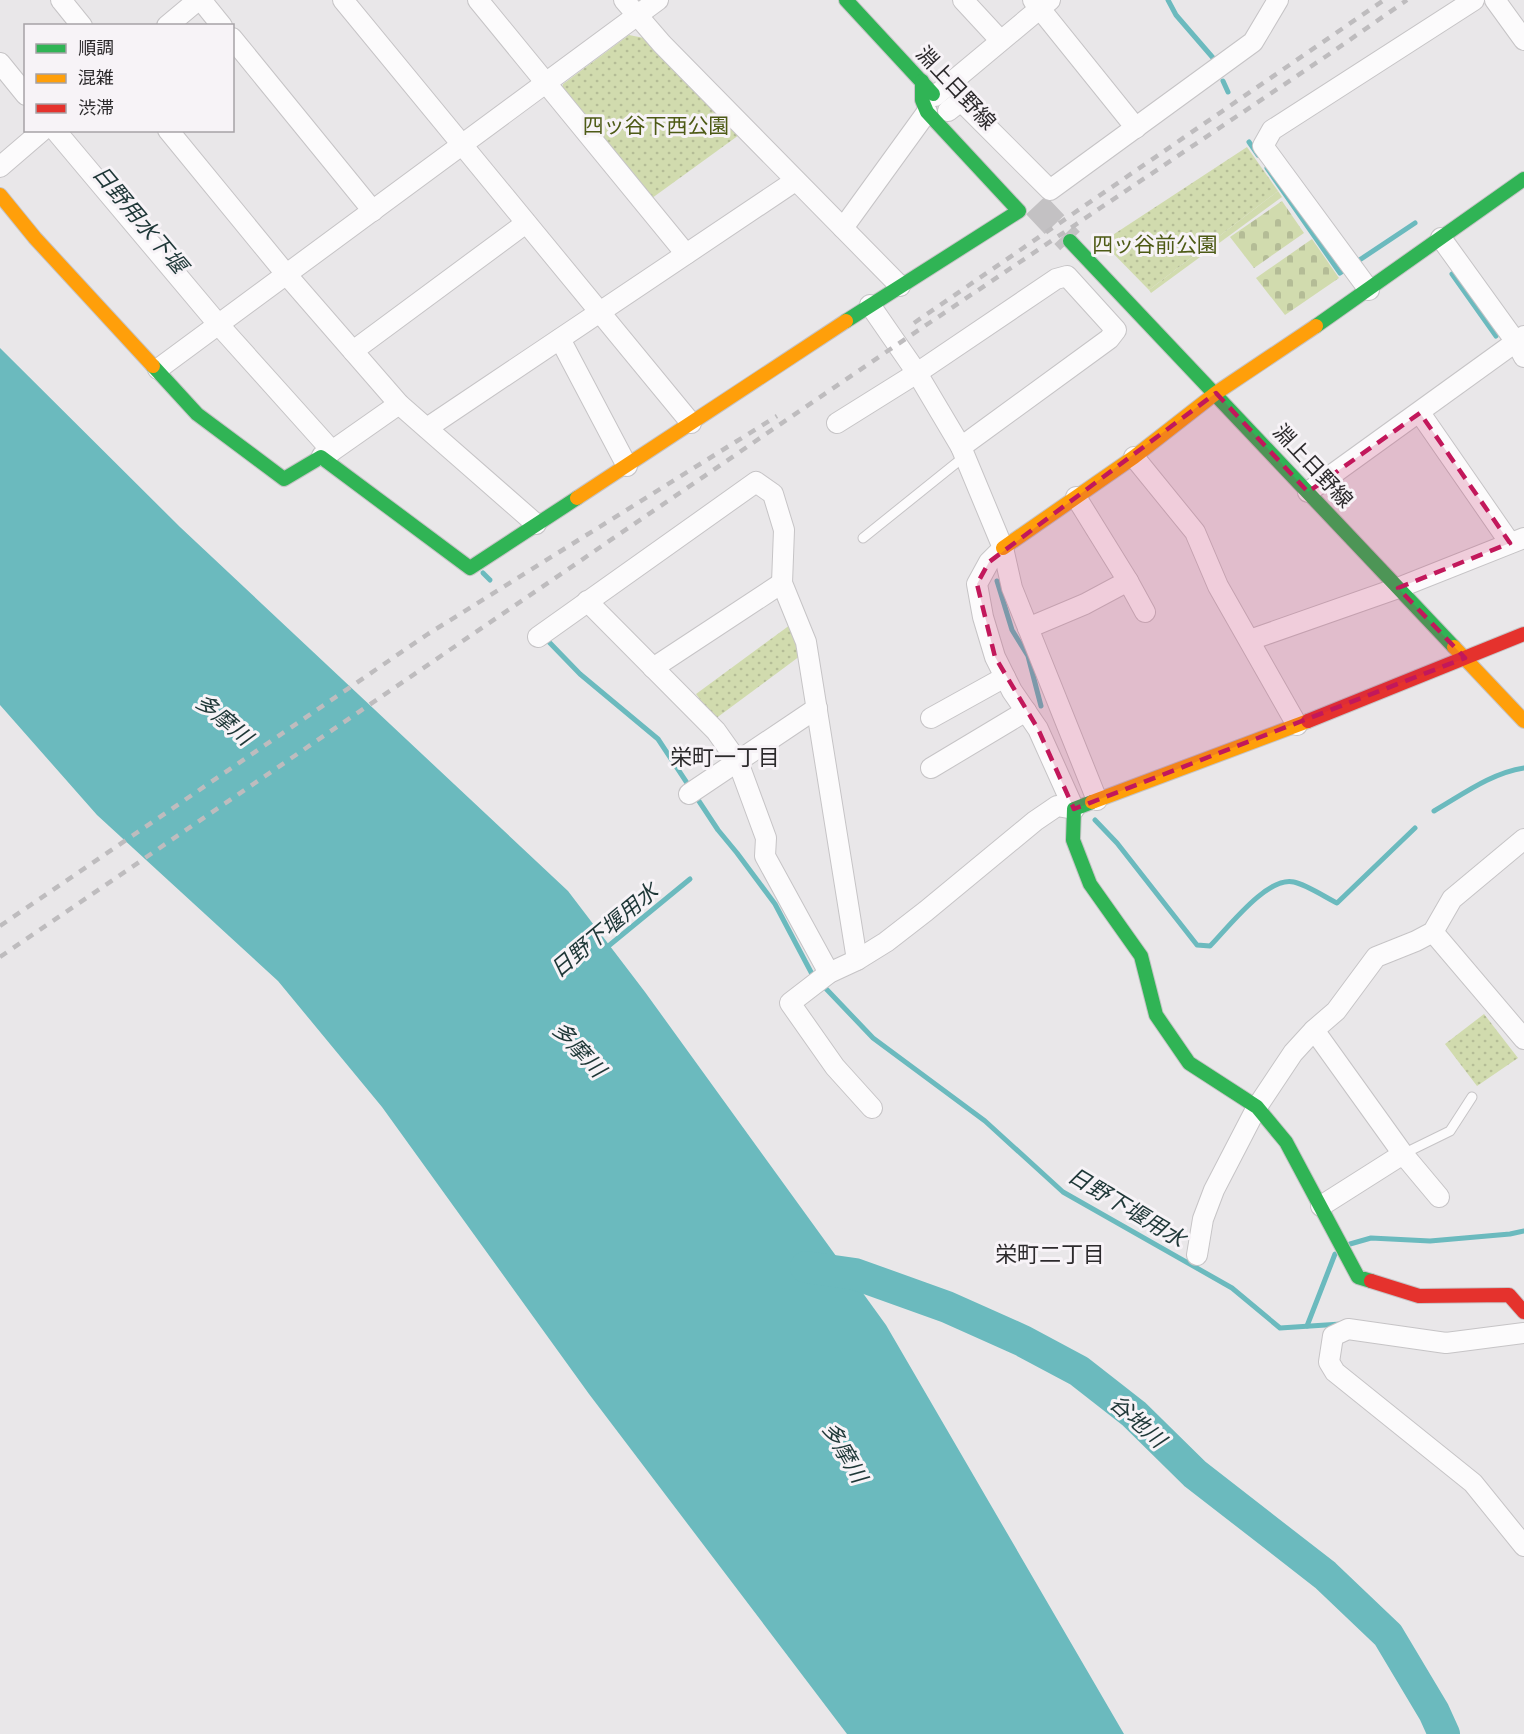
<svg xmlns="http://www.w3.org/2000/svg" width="1524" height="1734" font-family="Rubik,'Noto Sans JP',sans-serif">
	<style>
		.grass { fill: url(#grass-tufts) }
		.cemetery { fill: url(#cemetery-stones) }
		.park { fill: url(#park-dots) }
		.water { fill: #6bbabe }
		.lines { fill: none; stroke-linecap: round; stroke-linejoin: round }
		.stream { stroke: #6bbabe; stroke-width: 5 }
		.river { stroke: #6bbabe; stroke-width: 32 }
		.secondary-tunnel { stroke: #c3c1c3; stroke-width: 27; stroke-dasharray: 27 14; stroke-linecap: butt }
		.lane-casing { stroke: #c6c4c6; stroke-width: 11 }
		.street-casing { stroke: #c6c4c6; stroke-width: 22 }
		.fast-casing { stroke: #c6c4c6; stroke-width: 16 }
		.slow-casing { stroke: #c6c4c6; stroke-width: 16 }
		.jam-casing { stroke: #c6c4c6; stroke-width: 16 }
		.lane { stroke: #fcfbfc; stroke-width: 9 }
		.street { stroke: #fcfbfc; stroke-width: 20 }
		.fast { stroke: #30b455; stroke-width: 14 }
		.slow { stroke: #ff9f0a; stroke-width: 14 }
		.jam { stroke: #e5322d; stroke-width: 14 }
		.rail { stroke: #bebcbe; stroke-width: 4.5; stroke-dasharray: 8 8; stroke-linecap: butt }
		.marked { fill: #c2185b; fill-opacity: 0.2; stroke: #c2185b; stroke-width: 4.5; stroke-dasharray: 12 8; stroke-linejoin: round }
		.labels { text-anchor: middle; stroke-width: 6; stroke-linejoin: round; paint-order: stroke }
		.street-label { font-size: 21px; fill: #2c2a2c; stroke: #f7f3f7 }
		.park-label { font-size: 21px; fill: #4e5b16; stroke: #f7f3f7 }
		.water-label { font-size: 22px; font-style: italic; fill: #1e3737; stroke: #f7f3f7 }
		.neighbourhood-label { font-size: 22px; fill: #2c2a2c; stroke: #f7f3f7 }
	</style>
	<defs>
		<pattern id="grass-tufts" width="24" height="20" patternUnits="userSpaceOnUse" patternTransform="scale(1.5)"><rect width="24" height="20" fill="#d1dbae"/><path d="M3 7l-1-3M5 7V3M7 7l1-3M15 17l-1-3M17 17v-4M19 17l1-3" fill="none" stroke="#b4bc96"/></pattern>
		<pattern id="cemetery-stones" width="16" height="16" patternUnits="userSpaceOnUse" patternTransform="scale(1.5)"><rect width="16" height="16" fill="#d1dbae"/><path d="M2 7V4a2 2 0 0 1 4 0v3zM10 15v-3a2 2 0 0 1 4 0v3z" fill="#b4bc96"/></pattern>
		<pattern id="park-dots" width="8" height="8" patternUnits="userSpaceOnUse" patternTransform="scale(1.5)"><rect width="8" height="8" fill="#d1dbae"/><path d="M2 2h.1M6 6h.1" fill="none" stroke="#b4bc96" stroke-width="1.8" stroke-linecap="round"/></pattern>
	</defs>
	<rect width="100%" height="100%" fill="#e9e7e9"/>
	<!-- grass -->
	<path class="grass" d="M 1278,191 L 1282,197 L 1151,293 L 1149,290 Z"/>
	<!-- cemetery -->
	<g class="cemetery">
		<path d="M 1282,201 L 1304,233 L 1254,268 L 1230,237 Z"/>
		<path d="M 1312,239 L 1339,278 L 1285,315 L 1256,278 Z"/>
	</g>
	<!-- park -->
	<g class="park">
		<path d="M 629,35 L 644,38 L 739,135 L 648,201 L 560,95 L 563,84 Z"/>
		<path d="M 1247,147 L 1278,191 L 1149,290 L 1102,242 Z"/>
		<path d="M 790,625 L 800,656 L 715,719 L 696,694 Z"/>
		<path d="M 1484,1014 L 1518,1058 L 1477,1086 L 1445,1044 Z"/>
	</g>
	<!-- water -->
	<path class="water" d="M 0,348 L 180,527 L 568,891 L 645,992 L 886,1325 L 1124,1734 L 847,1734 L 589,1394 L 382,1107 L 278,981 L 97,815 L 0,705 Z"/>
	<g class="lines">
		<!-- stream -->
		<g class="stream">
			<path d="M 1168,0 L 1176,15 L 1214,59"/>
			<path d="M 1223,81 L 1228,92"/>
			<path d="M 1249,142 L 1258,155"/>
			<path d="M 1267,168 L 1340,273 L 1415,223"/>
			<path d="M 1452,274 L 1496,336"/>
			<path d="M 483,573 L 490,580"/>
			<path d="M 997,581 L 1012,630 L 1028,656 L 1041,706"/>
			<path d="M 549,642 L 580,674 L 658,739 L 718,830 L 737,853 L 775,904 L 812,974 L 873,1038 L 985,1121 L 1063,1192 L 1232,1288 L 1280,1328 L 1341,1324"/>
			<path d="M 1434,811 C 1462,795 1491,773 1524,768"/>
			<path d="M 1095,820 L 1117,843 L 1197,945 L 1210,946 C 1227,929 1268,875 1294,882 C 1307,885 1325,897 1337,903 L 1415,828"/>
			<path d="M 606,948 L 690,879"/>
			<path d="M 1350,1244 L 1371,1238 L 1430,1241 L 1510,1234 L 1524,1231"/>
			<path d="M 1307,1326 L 1335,1254"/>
		</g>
		<!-- river -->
		<path class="river" d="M 806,1267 L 855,1274 L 947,1307 L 1023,1341 L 1079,1371 L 1134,1414 L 1195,1474 L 1325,1575 L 1388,1635 L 1434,1712 L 1444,1734"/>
		<!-- secondary-tunnel -->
		<path class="secondary-tunnel" d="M 1036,205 L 1070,241"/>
		<!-- lane casing -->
		<g class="lane-casing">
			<g id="lane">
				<path d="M 863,538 L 965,456"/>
				<path d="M 1403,1154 L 1450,1131 L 1472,1097"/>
			</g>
		</g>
		<!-- street casing -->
		<g class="street-casing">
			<g id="street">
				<path d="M 61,0 L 82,26"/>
				<path d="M 201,0 L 222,26"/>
				<path d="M 343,0 L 691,423"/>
				<path d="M 478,0 L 686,254"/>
				<path d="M 624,0 L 662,44 L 900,286"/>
				<path d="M 963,0 L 1000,40"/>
				<path d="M 1033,0 L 1136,128"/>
				<path d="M 1495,0 L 1524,40"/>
				<path d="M 167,26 L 198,0"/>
				<path d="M 232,38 L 373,211"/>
				<path d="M 0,63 L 26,95"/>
				<path d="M 935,96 L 1050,0"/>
				<path d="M 948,111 L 961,101 L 1050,190 L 1253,42 L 1278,0"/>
				<path d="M 55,130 L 218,324 L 332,451"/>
				<path d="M 168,130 L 286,274 L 399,404 L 536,524"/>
				<path d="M 0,167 L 43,130"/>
				<path d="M 843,228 L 927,112"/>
				<path d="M 1441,238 L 1516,342 L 1524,357"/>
				<path d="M 1369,290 L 1263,146 L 1272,130 L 1474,0"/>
				<path d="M 870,305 L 917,373 L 961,447 L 1003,548 L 1012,588 L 1097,800"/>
				<path d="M 560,339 L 627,466"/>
				<path d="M 353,351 L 526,223"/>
				<path d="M 158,369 L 658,0"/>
				<path d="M 1420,413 L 1510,543"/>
				<path d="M 837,423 L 917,373 L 1056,279 L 1067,276 L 1116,330 L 1109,339 L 961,447"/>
				<path d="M 427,428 L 795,181"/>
				<path d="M 322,456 L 332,451 L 399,404"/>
				<path d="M 1134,457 L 1195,532 L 1218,586 L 1297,725"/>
				<path d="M 1308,492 L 1524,336"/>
				<path d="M 1076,497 L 1128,581 L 1145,612"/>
				<path d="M 1003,548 L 989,562 L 977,584 L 983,617 L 995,657 L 1012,691 L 1038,729 L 1074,809"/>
				<path d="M 587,601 L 716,731 L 738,762 L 766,838 L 765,856 L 829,973"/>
				<path d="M 1028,628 L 1085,604 L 1128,581"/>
				<path d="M 538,637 L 756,482 L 773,494 L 784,530 L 782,583 L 806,642 L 857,960"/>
				<path d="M 1250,640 L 1398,588 L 1524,538"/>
				<path d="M 653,668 L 782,583"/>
				<path d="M 931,718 L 1005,677"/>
				<path d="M 931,768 L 1026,711"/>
				<path d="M 689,794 L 817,708"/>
				<path d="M 1433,932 L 1524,1039"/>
				<path d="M 1314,1030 L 1403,1154 L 1439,1197"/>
				<path d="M 872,1108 L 835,1067 L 790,1003 L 829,973 L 857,960 L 886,942 L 926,911 L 1035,821 L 1057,806 L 1074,809"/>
				<path d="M 1321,1206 L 1403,1154"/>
				<path d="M 1197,1255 L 1203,1219 L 1214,1190 L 1257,1107 L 1293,1053 L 1314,1030 L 1336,1011 L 1376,957 L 1416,941 L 1433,932 L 1452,899 L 1524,839"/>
				<path d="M 1524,1333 L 1446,1343 L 1348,1329 L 1333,1336 L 1329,1362 L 1335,1372 L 1473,1483 L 1524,1546"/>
			</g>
		</g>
		<!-- fast casing -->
		<g class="fast-casing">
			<g id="fast">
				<path d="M 846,0 L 933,94"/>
				<path d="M 1070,241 L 1454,647"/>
				<path d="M 846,321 L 1019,211 L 927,112 L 922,100 L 922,81"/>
				<path d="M 1316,326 L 1524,179"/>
				<path d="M 153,366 L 197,414 L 284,479 L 321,457 L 470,568 L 577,498"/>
				<path d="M 1092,802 L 1074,809 L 1073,840 L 1090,884 L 1141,956 L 1156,1015 L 1189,1063 L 1257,1107 L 1286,1142 L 1358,1277 L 1371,1281"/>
			</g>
		</g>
		<!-- slow casing -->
		<g class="slow-casing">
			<g id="slow">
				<path d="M 0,195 L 35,238 L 153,366"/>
				<path d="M 577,498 L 846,321"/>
				<path d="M 1003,548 L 1134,457 L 1216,393 L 1316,326"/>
				<path d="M 1454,647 L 1524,721"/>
				<path d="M 1092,802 L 1308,721"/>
			</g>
		</g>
		<!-- jam casing -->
		<g class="jam-casing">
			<g id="jam">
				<path d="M 1308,721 L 1524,634"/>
				<path d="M 1371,1281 L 1419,1296 L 1509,1295 L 1524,1312"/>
			</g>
		</g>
		<!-- lane -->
		<use href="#lane" class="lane"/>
		<!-- street -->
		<use href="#street" class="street"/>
		<!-- fast -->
		<use href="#fast" class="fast"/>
		<!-- slow -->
		<use href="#slow" class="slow"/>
		<!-- jam -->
		<use href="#jam" class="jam"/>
		<!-- rail -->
		<g class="rail">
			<path d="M 914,323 L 1384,0"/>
			<path d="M 0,926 L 428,634 L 777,416"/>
			<path d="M 0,957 L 889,350 L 1328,55 L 1407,0"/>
		</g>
	</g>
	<!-- marked area -->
	<path class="marked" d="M 1216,393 L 1308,492 L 1420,413 L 1510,543 L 1398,588 L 1465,658 L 1074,809 L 1038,729 L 995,657 L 977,584 L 989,562 Z"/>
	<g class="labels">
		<!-- street labels -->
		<g class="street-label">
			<text transform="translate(956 88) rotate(47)" y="7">淵上日野線</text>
			<text transform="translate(1313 466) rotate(47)" y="7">淵上日野線</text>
		</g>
		<!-- park labels -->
		<g class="park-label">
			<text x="656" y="133">四ッ谷下西公園</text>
			<text x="1155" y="252">四ッ谷前公園</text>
		</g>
		<!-- water labels -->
		<g class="water-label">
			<text transform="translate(140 219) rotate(50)" y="8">日野用水下堰</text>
			<text transform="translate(224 719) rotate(40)" y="8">多摩川</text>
			<text transform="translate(604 930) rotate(-40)" y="8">日野下堰用水</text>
			<text transform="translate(579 1049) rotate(47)" y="8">多摩川</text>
			<text transform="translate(1127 1207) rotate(31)" y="8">日野下堰用水</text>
			<text transform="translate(1138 1421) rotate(42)" y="8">谷地川</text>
			<text transform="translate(845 1452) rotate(60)" y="8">多摩川</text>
		</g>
		<!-- neighbourhood labels -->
		<g class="neighbourhood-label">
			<text x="725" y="765">栄町一丁目</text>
			<text x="1050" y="1262">栄町二丁目</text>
		</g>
	</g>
	<!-- legend -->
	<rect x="24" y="24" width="210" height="108" fill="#f7f3f7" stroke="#a6a3a6" stroke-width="1.5"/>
	<rect x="36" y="44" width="30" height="9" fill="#30b455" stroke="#a6a3a6" stroke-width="1.5"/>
	<text x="78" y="54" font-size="18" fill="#2c2a2c">順調</text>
	<rect x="36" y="74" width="30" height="9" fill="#ff9f0a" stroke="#a6a3a6" stroke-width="1.5"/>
	<text x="78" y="84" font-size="18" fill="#2c2a2c">混雑</text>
	<rect x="36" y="104" width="30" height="9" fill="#e5322d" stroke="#a6a3a6" stroke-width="1.5"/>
	<text x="78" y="114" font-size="18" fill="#2c2a2c">渋滞</text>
</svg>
